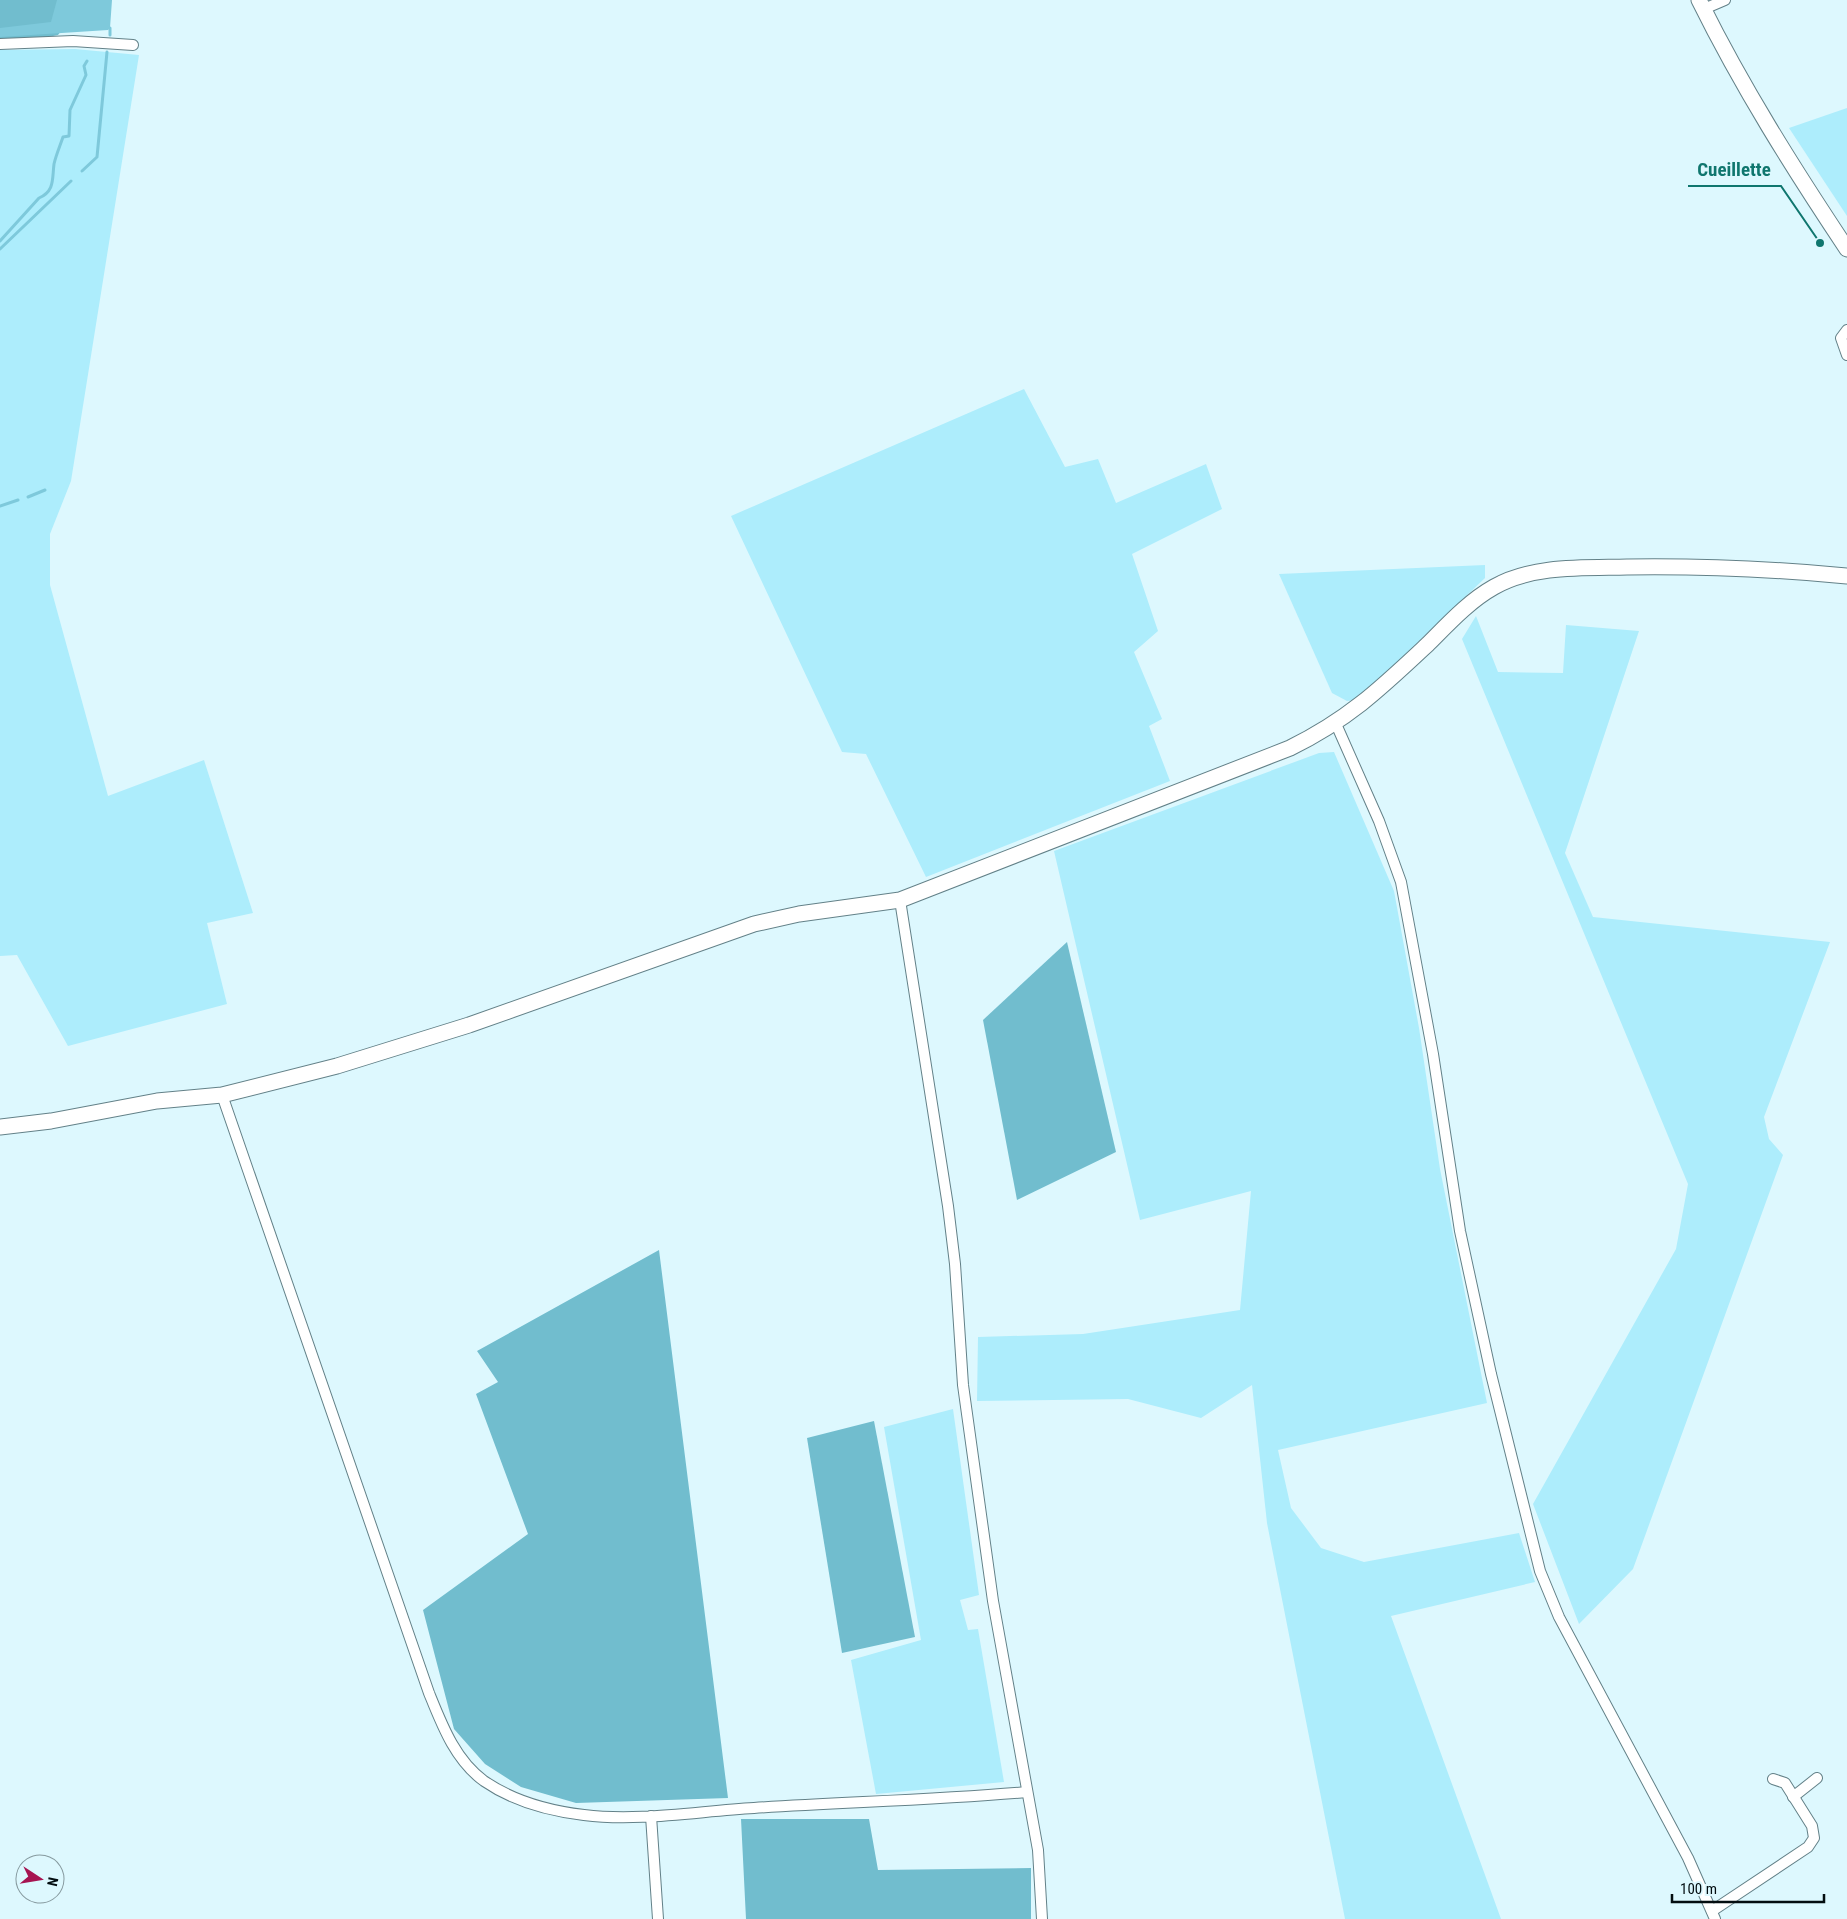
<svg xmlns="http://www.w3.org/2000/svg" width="1847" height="1919" font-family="'Roboto Condensed',sans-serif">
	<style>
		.green { fill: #adedfc }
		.forest { fill: #71bdce }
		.water { fill: #7ec9db }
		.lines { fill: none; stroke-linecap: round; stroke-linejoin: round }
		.stream { stroke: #7ec9db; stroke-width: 3 }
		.street-casing { stroke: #638188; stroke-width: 12 }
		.secondary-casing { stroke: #638188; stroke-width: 17 }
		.street { stroke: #fff; stroke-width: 10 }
		.secondary { stroke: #fff; stroke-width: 15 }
		.leader { fill: none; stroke: #0f766e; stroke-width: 2 }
		.callout-dot { fill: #0f766e; stroke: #ddf8fe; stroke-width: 2 }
		.callout-label { font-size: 19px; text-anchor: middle; font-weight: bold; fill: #0f766e; stroke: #ddf8fe; stroke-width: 5; stroke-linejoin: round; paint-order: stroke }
	</style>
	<rect width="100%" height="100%" fill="#ddf8fe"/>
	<!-- green -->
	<g class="green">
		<path d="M 75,49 L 139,55 L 71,481 L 50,534 L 50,585 L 108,796 L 204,760 L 253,913 L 207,923 L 227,1004 L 68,1046 L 17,955 L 0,956 L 0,50 Z"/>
		<path d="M 1847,108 L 1847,216 L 1789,128 Z"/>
		<path d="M 1024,389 L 1065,467 L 1098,459 L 1116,503 L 1206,464 L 1222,509 L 1132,554 L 1158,631 L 1134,652 L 1162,719 L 1149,726 L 1170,781 L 926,877 L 866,754 L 842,752 L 731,516 Z"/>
		<path d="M 1485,565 L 1485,578 L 1357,700 L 1347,701 L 1332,693 L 1279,574 Z"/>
		<path d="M 1476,616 L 1498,672 L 1563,673 L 1566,625 L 1639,631 L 1565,853 L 1593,917 L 1830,942 L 1764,1117 L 1769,1139 L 1783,1155 L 1633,1569 L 1579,1624 L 1533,1504 L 1676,1249 L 1688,1184 L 1462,639 Z"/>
		<path d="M 1334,752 L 1394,891 L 1419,1028 L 1440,1169 L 1487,1403 L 1278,1450 L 1291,1508 L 1321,1548 L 1364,1562 L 1519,1533 L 1535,1582 L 1391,1616 L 1501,1919 L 1345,1919 L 1267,1523 L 1252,1385 L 1201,1418 L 1128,1399 L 977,1401 L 978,1337 L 1083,1334 L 1240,1310 L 1251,1191 L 1140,1220 L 1054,851 L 1319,753 Z"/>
		<path d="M 953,1409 L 979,1595 L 960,1600 L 968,1630 L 978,1629 L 1004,1782 L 876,1794 L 851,1660 L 921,1640 L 884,1427 Z"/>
	</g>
	<!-- forest -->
	<g class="forest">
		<path d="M 0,0 L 85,0 L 58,35 L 43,38 L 0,41 Z"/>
		<path d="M 1067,942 L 1116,1152 L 1017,1200 L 983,1020 Z"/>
		<path d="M 659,1250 L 728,1798 L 576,1803 L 521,1787 L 485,1764 L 454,1729 L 423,1610 L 528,1534 L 476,1394 L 498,1382 L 477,1351 Z"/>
		<path d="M 874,1421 L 915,1637 L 842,1653 L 807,1438 Z"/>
		<path d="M 741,1819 L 869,1819 L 878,1870 L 1031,1868 L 1031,1919 L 746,1919 Z"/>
	</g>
	<!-- water -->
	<path class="water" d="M 57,0 L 112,0 L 110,28 L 108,30 L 0,37 L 0,28 L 51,22 Z"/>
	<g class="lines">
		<!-- stream -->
		<g class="stream">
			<path d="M 110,35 L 110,28"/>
			<path d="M 82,171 L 97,157 L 107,52"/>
			<path d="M 0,241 L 39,198 C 55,191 52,179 54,164 C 56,155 60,146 63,137 L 69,136 L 70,110 L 86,75 L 84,66 L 87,61"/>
			<path d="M 0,249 L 71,181"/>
			<path d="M 28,497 L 45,490"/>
			<path d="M 0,506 L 18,500"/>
		</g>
		<!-- street casing -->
		<g class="street-casing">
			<g id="street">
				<path d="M 1704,9 L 1725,0"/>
				<path d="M 0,44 L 73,41 L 133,45"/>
				<path d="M 1847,330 L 1841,338 L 1847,355"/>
				<path d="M 1336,724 L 1379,821 L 1401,882 L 1433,1054 L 1460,1231 L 1491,1374 L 1540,1571 L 1559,1617 L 1688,1858 L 1715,1919"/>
				<path d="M 900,900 L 948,1206 L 955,1264 L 963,1385 L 993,1601 L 1038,1850 L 1042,1919"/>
				<path d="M 222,1095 L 429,1693 C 442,1725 455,1760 484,1781 C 513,1801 550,1811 584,1815 C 638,1822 699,1811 754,1808 C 845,1802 936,1800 1027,1792"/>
				<path d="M 1793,1797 L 1817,1778"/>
				<path d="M 651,1816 L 658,1919"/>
				<path d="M 1712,1911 L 1808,1847 L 1814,1838 L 1812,1826 L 1785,1783 L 1773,1779"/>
			</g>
		</g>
		<!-- secondary casing -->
		<g class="secondary-casing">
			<g id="secondary">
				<path d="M 1699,0 C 1742,87 1793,168 1847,249"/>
				<path d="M 0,1127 L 51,1121 L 157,1101 L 222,1095 L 337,1066 L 469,1025 L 754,924 L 799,914 L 900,900 L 1290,748 C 1349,719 1381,688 1428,644 C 1448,624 1469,601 1494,587 C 1532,565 1584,568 1627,567 C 1701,566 1774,569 1847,576"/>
			</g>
		</g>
		<!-- street -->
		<use href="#street" class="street"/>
		<!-- secondary -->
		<use href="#secondary" class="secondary"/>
	</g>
	<!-- callouts -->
	<path class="leader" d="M1820 243L1781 186H1688"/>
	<circle class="callout-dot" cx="1820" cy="243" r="5"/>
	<g class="callout-label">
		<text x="1734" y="176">Cueillette</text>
	</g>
	<!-- north arrow -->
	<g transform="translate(40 1879) rotate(102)"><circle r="24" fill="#ddf8fe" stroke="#869a9f"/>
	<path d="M0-4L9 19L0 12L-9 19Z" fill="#a61451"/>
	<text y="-8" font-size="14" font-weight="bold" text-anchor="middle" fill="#030d10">N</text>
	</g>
	<!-- scale -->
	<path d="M1672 1894v8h152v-8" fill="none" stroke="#030d10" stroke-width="2.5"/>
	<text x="1680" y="1894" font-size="15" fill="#030d10" stroke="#ddf8fe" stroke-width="4" paint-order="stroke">100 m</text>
</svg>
